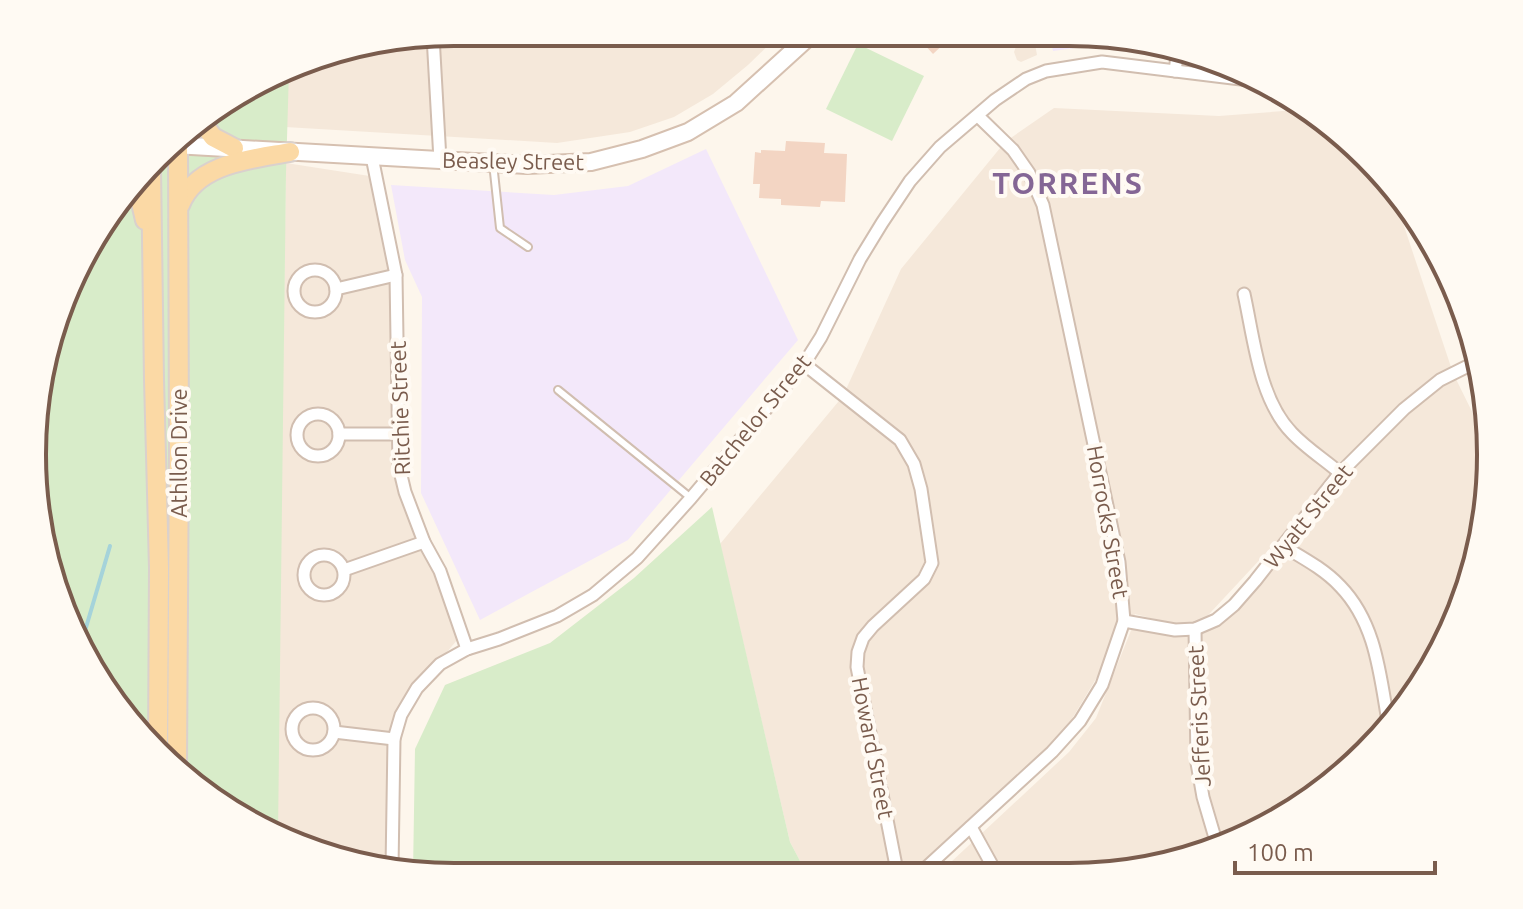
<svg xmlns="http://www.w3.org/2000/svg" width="1523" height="909" font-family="Ubuntu,sans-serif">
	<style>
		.residential { fill: #f5e8da; fill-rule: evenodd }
		.education { fill: #f3e8fa }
		.green { fill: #d8ecc9 }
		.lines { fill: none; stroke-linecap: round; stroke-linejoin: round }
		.stream { stroke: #a5d3da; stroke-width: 4 }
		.building { fill: #f3d5c3 }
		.service-casing { stroke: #d1beb0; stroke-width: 10 }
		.minor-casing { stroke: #d1beb0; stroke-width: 15 }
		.secondary-casing { stroke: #d6c0b0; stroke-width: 20 }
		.primary-casing { stroke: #dad1cd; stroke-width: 22 }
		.service { stroke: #fff; stroke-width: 6 }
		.minor { stroke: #fff; stroke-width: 11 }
		.secondary { stroke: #fff; stroke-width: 16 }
		.primary { stroke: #fbd9a5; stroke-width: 18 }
		.labels { text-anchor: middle; stroke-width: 8; stroke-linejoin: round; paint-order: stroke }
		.street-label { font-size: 22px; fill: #7a5c4d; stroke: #fffaf3 }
		.district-label { font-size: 30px; font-weight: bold; letter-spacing: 2px; fill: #846695; stroke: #fffaf3 }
		.rim { fill: none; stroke: #7a5c4d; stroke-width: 4 }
	</style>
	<rect width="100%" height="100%" fill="#fdf6ec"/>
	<!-- residential -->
	<g class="residential">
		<path d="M 455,32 L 782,32 L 748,65 L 713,94 L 674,117 L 630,132 L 557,143 L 285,127 L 287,71 L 319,54 Z"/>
		<path d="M 1010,33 L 1033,33 L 1037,55 L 1021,62 L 1017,60 L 1014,52 L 1017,44 Z"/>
		<path d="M 1054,108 L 1219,116 L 1309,109 L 1393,193 L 1453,373 L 1483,434 L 1483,537 L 1420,690 L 1367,754 L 1280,820 L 1204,855 L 1097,876 L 936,876 L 1069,752 L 1096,718 L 1134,623 L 1188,628 L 1135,614 L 1052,752 L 905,876 L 808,876 L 790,842 L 720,544 L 843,396 L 901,269 L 1005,142 ZM 1331,483 L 1234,605 L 1198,626 Z"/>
		<path d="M 286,163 L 376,177 L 396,275 L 399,467 L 462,634 L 417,688 L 394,739 L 392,869 L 318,854 L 276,834 Z"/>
	</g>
	<!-- education -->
	<g class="education">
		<path d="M 1049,33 L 1097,33 L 1153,44 L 1152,51 L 1089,46 L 1053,51 Z"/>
		<path d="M 706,149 L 798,340 L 628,540 L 480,620 L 421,493 L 422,297 L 405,260 L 391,185 L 554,195 L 628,186 Z"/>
	</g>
	<!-- green -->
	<g class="green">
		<path d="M 858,44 L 924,76 L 892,141 L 826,109 Z"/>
		<path d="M 289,70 L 286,173 L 278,834 L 219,806 L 119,711 L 55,591 L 32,454 L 54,319 L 103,219 L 198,119 Z"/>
		<path d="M 712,507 L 790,842 L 808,876 L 426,876 L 413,873 L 415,749 L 445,685 L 550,643 L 634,578 Z"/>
	</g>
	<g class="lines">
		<!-- stream -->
		<path class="stream" d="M 82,641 L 110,546"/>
	</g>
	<!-- building -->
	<g class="building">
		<path d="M 914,33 L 943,33 L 949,39 L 933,54 Z"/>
		<path d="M 786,141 L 825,143 L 824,153 L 847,154 L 845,202 L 821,201 L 820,207 L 781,205 L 781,199 L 759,198 L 760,184 L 753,184 L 755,152 L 761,153 L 761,150 L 785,151 Z"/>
	</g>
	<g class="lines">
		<!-- service casing -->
		<g class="service-casing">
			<g id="service">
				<path d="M 493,163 L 500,228 L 528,247"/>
				<path d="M 558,390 L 691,498"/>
			</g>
		</g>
		<!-- minor casing -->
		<g class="minor-casing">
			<g id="minor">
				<path d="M 433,36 L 440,160"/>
				<path d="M 1175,71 L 1178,49"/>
				<path d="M 372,157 L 396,275 L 399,467 L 405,492 L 424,542 L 440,571 L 467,649"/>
				<circle cx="315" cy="291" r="21"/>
				<path d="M 336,289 L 396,275"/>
				<path d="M 1244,294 C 1254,339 1259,399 1292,433 C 1306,448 1325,460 1340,473"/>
				<path d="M 804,364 L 900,440 L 914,464 L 921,489 L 932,563 L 924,579 L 873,626 L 863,638 L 858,652 L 857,667 L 898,876"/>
				<circle cx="318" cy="435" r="21"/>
				<path d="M 339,434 L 397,434"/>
				<path d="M 1283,546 C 1303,558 1324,569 1340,586 C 1377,624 1380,677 1389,727"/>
				<circle cx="324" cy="575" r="20"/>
				<path d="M 344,570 L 424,542"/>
				<path d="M 1124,621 L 1175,630 L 1195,629 L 1216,620 L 1234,605 L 1255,581 L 1340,473 L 1404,409 L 1440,380 L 1478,361"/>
				<path d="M 1195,629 L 1197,763 L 1203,797 L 1218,848"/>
				<circle cx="313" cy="729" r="21"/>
				<path d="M 334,732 L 394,739"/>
				<path d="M 971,827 L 998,876"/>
				<path d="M 392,869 L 394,739 L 401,715 L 417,688 L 440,664 L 467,649 L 499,639 L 557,616 L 593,595 L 637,558 L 691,498 L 804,364 L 821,337 L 860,259 L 882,223 L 910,181 L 940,147 L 995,100 L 1026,79 L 1046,71 L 1102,62 L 1257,81"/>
				<path d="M 917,876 L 1052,752 L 1080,721 L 1102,685 L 1124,621 L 1119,562 L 1043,205 L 1029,173 L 1013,150 L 978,116"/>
			</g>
		</g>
		<!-- secondary casing -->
		<g class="secondary-casing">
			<path id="secondary" d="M 174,145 L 527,165 L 591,162 L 642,149 L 688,132 L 736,103 L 813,33"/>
		</g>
		<!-- primary casing -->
		<g class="primary-casing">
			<g id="primary">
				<path d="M 199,118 L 213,137 L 234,148"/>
				<path d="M 151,168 L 154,380 L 159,568 L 158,748"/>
				<path d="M 134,187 L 141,203 L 145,220"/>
				<path d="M 180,205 C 196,163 252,159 290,152"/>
				<path d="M 177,766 L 179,446 L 178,141"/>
			</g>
		</g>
		<!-- service -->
		<use href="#service" class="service"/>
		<!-- minor -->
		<use href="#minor" class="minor"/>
		<!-- secondary -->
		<use href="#secondary" class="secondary"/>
		<!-- primary -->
		<use href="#primary" class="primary"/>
	</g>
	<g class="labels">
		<!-- street labels -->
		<g class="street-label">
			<text transform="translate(513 161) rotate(1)" y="8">Beasley Street</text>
			<text transform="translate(400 408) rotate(-92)" y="8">Ritchie Street</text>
			<text transform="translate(755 420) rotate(-51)" y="8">Batchelor Street</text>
			<text transform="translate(179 453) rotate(-90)" y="8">Athllon Drive</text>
			<text transform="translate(1308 516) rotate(-51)" y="8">Wyatt Street</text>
			<text transform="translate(1108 522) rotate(80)" y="8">Horrocks Street</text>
			<text transform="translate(1199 716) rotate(-93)" y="8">Jefferis Street</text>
			<text transform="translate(873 748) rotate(79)" y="8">Howard Street</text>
		</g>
		<!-- district labels -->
		<g class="district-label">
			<text x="1068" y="194">TORRENS</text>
		</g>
	</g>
	<!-- crop -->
	<path d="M0 0H1523V909H0ZM454 46H1069A408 408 0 0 1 1477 454V455A408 408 0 0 1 1069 863H454A408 408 0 0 1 46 455V454A408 408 0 0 1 454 46Z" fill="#fffaf3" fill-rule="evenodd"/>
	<path class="rim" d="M454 46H1069A408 408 0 0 1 1477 454V455A408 408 0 0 1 1069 863H454A408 408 0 0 1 46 455V454A408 408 0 0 1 454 46Z"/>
	<!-- scale -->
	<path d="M1235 861v12h200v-12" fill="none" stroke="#7a5c4d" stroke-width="4"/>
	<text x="1247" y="861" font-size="24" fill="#7a5c4d" stroke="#fffaf3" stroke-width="6" paint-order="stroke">100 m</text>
</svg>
